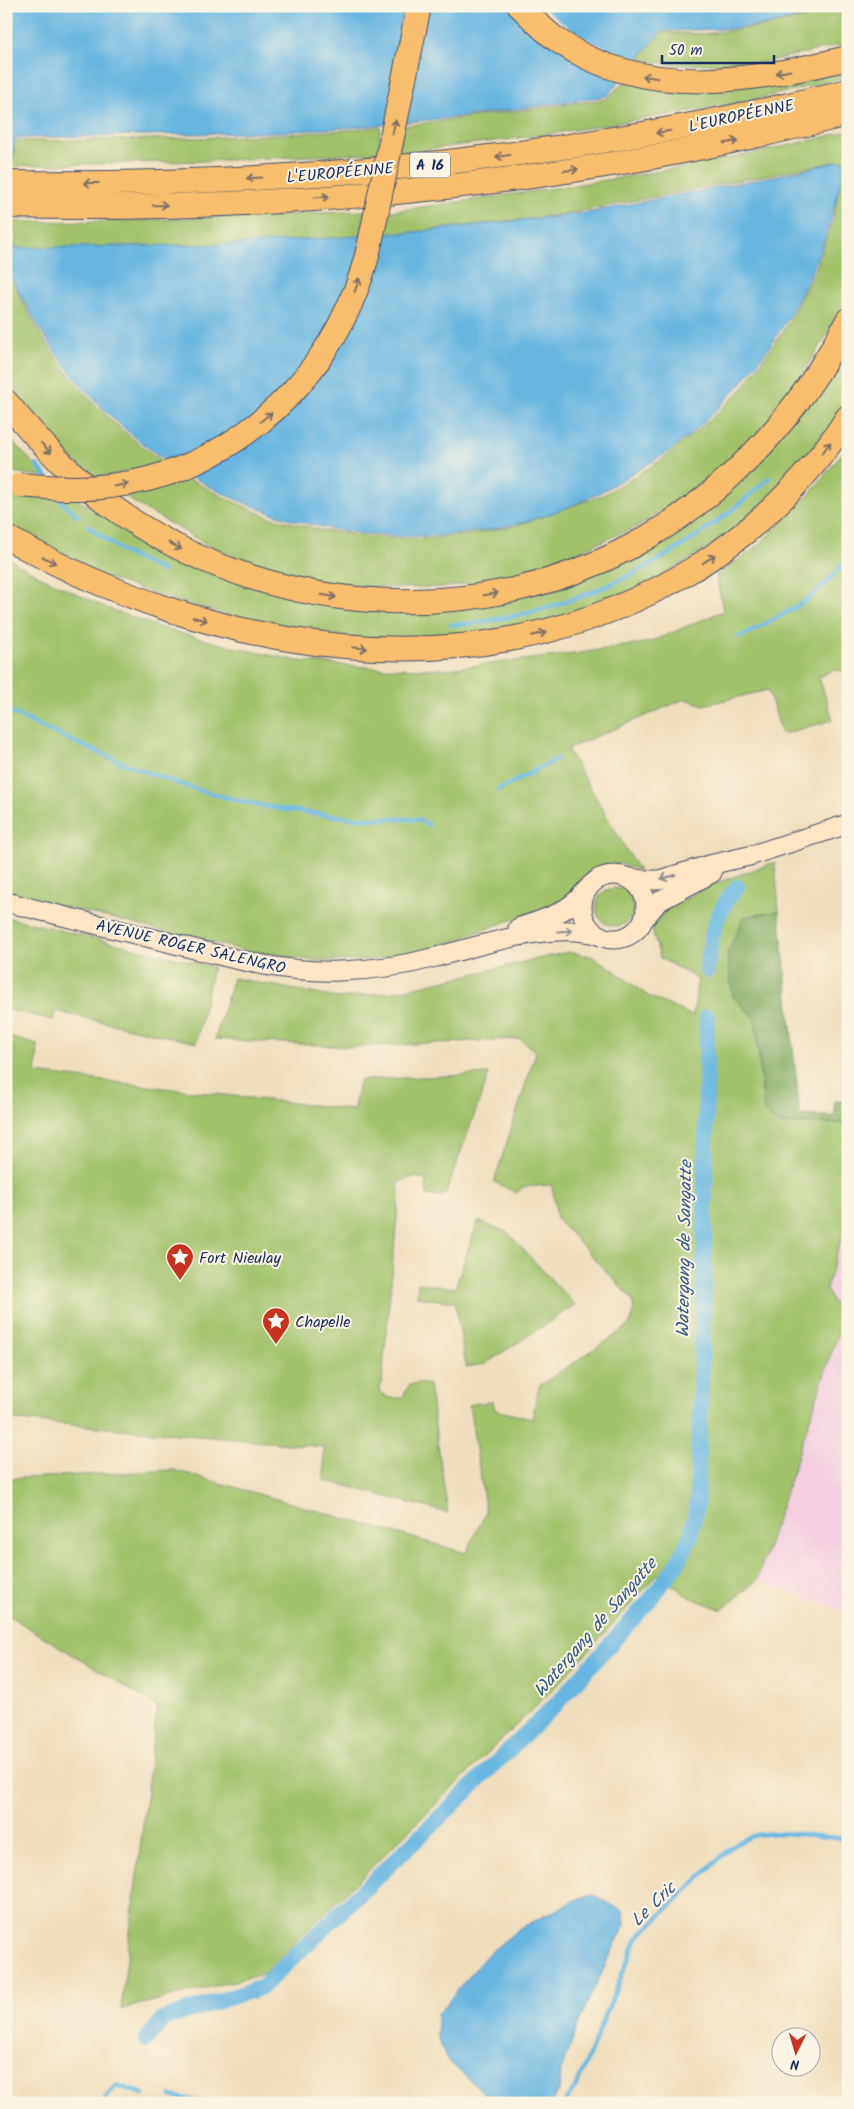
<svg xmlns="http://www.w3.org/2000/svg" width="854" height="2109" font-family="Kalam,sans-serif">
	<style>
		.built { fill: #f3cfe0 }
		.green { fill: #a2c26a; stroke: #5e7864 }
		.forest { fill: #81a85e; stroke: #4e6c5e }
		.water { fill: #66b6e1; stroke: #4072a0 }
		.pier { fill: #efdebd }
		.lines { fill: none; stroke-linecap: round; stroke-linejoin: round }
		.stream { stroke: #66b6e1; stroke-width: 4.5 }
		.canal { stroke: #66b6e1; stroke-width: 16 }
		.secondary-casing { stroke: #3b496c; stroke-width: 21 }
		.highway-casing { stroke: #3b496c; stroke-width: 26 }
		.secondary { stroke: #fde5c5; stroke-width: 19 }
		.highway { stroke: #f9be6d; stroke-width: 24 }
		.highway-bridge-casing { stroke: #3b496c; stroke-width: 26; stroke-linecap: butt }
		.highway-bridge { stroke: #f9be6d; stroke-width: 24 }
		.oneway { stroke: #7f6f65 }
		.oneway2 { stroke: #8c8a92 }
		.labels { text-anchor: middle; stroke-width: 4; stroke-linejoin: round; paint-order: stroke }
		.shield { fill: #fcf5e5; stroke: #5e6a86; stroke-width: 1 }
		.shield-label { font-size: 15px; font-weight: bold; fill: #1b2f5e }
		.street-label { font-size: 16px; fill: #1b2f5e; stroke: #fcf5e5 }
		.poi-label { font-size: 16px; fill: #1b2f5e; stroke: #fcf5e5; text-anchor: start }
		.water-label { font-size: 18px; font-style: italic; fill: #325885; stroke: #fcf5e5 }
	</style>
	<rect width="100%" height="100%" fill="#fcf5e5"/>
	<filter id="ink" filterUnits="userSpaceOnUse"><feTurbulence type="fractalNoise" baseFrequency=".02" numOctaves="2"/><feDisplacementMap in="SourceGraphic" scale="10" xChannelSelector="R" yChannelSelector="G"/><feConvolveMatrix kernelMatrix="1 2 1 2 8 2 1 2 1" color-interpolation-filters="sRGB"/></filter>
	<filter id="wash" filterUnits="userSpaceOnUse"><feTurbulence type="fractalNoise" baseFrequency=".0096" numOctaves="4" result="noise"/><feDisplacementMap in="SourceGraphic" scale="20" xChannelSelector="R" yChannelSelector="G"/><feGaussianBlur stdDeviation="1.12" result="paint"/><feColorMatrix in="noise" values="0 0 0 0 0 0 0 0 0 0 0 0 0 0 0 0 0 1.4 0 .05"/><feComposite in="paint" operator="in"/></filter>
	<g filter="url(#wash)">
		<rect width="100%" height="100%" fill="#efdebd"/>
		<!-- built -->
		<path class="built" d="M 848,1216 L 848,1613 L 757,1580 L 842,1321 L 826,1289 Z"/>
		<!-- green -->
		<g class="green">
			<path d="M 837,6 L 848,6 L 848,43 L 766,62 L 675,65 L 638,59 L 657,32 L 703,34 L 767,26 L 838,11 Z"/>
			<path d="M 848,68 L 848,77 L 739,103 L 543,135 L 397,153 L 403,126 L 606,99 L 624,82 Z"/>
			<path d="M 381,127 L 378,153 L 204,161 L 6,166 L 6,155 L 14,155 L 14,141 C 137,140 259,138 381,127 Z"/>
			<path d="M 848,131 L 848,297 L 824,340 L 784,404 L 758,434 L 721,469 L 641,525 L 549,564 L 503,578 L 448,587 L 397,588 L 353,586 L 306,579 L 252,563 L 206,544 L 133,502 L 123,493 L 187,478 L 227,499 L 269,517 L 321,530 L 372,537 L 420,539 L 466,535 L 515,526 L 605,494 L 660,461 L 710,420 L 743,388 L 785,328 L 815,270 L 833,220 L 844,160 L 561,215 L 379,236 L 387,212 C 542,190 697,170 848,131 Z"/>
			<path d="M 366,211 L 360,237 L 257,244 L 15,248 L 16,231 L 6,230 L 6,222 L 120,221 Z"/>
			<path d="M 6,265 C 40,348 90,412 164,462 L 112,475 L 95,477 L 58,448 L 18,395 L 6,376 Z"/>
			<path d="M 848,342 L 848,404 L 818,449 L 738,530 L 622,600 L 510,633 L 370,640 L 260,624 L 167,598 L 105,577 L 6,529 L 6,491 L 46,497 L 75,498 L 145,542 L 214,574 L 411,610 L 641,552 Z"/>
			<path d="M 6,435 L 47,477 L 6,471 Z"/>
			<path d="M 848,446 L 848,671 L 833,670 L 819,677 L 833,720 L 782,734 L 768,690 L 704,705 L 685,699 L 567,749 L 639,871 L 621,864 L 602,866 L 584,876 L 571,898 L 440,946 L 372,960 L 318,961 L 247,951 L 6,893 L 6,557 L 37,575 L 107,608 L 165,629 L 232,647 L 298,661 L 377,668 L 447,669 L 573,654 L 650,642 L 723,611 L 716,574 L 753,550 L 808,496 Z"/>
			<path d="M 775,862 L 779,911 L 744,917 L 733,997 L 755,1018 L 764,1111 L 777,1124 L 848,1123 L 848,1216 L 826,1289 L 842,1321 L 757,1580 L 722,1610 L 687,1596 L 658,1574 L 562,1680 L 263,1974 L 121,2009 L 157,1706 L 6,1614 L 6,1479 L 174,1470 L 466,1553 L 486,1512 L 469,1405 L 493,1401 L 495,1410 L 532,1419 L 539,1386 L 626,1328 C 634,1319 635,1311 632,1299 L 557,1219 L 552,1185 L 523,1187 L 517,1193 L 494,1182 L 536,1052 L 520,1039 L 350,1047 L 215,1039 L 233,978 L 338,998 L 394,992 L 568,952 L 591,956 L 611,968 L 648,996 L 693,1016 L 698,979 L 660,958 L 652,929 L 663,912 L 703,888 Z"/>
			<circle cx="615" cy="907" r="19"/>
			<path d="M 6,917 L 213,967 L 196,1043 L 55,1011 L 53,1020 L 6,1009 Z"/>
			<path d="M 6,1036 L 38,1045 L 36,1073 L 353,1110 L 360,1080 L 489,1074 L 446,1193 L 439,1197 L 427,1195 L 426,1180 C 415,1175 408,1177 398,1183 L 399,1195 L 382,1381 L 379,1391 C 386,1398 393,1400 403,1397 L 409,1385 L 419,1383 L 429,1385 L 448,1513 L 324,1480 L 324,1447 L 6,1419 Z"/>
			<path d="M 478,1221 L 507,1232 L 575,1305 L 485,1364 L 466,1367 L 455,1302 L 417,1297 L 418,1283 L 455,1288 Z"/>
		</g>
		<!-- forest -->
		<path class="forest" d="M 779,911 L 800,1115 L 835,1116 L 834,1101 L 848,1101 L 848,1123 L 777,1124 L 764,1111 L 755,1018 L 733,997 L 727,953 L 744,917 Z"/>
		<!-- water -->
		<g class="water">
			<path d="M 6,6 L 836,6 L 837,9 L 768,25 L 727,29 L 662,31 L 607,96 L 475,115 L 381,125 L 279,132 L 15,138 L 13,158 L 7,158 Z"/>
			<path d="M 844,160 C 828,268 771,366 687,437 C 671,451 652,462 633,473 C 602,493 567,510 531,520 C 366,566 192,513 80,384 C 58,358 40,331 24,301 C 18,289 9,277 7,263 C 5,252 6,239 6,228 L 12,228 L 13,248 L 243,244 L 414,232 L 586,213 L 784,174 Z"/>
			<path d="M 592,1894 L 623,1911 L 625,1924 L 584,2010 L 561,2069 L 559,2090 L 551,2103 L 503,2103 L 489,2097 L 446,2059 L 437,2035 L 437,2015 L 487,1955 L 519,1929 L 575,1900 Z"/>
		</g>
		<!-- pier -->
		<path class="pier" d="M 511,6 L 542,6 L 573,31 L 592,42 L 641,60 L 625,78 Z"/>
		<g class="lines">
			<!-- stream -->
			<g class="stream">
				<path d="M 37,465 L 49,480"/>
				<path d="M 58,495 L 62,502 L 78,516"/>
				<path d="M 88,526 L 123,552 L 163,571"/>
				<path d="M 451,625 C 570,617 683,559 769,478"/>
				<path d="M 739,637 C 784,615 819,600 848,556"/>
				<path d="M 6,710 C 91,751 176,790 269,807 C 298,812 330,816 359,818 C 380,819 400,818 420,820 L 428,825"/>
				<path d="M 498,790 L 557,759"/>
				<path d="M 171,2096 L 209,2103"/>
				<path d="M 102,2103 L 116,2085 L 144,2094"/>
				<path d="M 564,2103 L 577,2085 L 637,1938 L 729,1849 C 738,1843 747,1836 757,1835 C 782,1830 821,1837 848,1839"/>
			</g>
			<!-- canal -->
			<g class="canal">
				<path d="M 707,970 C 711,936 714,914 737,887"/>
				<path d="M 146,2040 L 164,2019 L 262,1987 L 458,1800 L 557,1703 L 650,1600 L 676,1566 L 690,1537 L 697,1506 L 704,1277 L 707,1017"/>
			</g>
		</g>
	</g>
	<g filter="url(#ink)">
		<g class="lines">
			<!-- secondary casing -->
			<g class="secondary-casing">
				<g id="secondary">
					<circle cx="614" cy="907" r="32"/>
					<path d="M 626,877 L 643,880 L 659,880 L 709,865 L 749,856 L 848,824"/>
					<path d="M 6,902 C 63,916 119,930 175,944 C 229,958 283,973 339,971 C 372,970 404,966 436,957 C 483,945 552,921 599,935"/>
					<path d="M 644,919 L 658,902 L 712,873"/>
					<path d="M 518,928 C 545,919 568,913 586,890"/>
				</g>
			</g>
			<!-- highway casing -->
			<g class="highway-casing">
				<g id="highway">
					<path d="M 520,6 C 533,19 545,32 560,42 C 646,100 754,81 848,58"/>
					<path d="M 6,183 C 290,187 572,159 848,91"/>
					<path d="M 6,206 C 222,211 440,195 652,157 C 718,145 783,130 848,114"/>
					<path d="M 6,402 C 42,445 81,487 128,518 C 279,619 488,631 646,538 C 734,487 802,410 848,320"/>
					<path d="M 6,537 C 210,652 466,698 678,578 C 746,540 806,483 848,417"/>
				</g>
			</g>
			<!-- secondary -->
			<use href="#secondary" class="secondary"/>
			<!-- highway -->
			<use href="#highway" class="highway"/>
			<!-- highway-bridge casing -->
			<g class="highway-bridge-casing">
				<path id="highway-bridge" d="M 20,485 C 50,488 80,490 110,486 C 223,473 318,392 357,287 C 370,253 375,216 383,181 C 395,122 407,64 419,6"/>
			</g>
			<!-- highway-bridge -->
			<use href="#highway-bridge" class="highway-bridge"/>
		</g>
		<!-- one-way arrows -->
		<defs><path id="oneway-shaft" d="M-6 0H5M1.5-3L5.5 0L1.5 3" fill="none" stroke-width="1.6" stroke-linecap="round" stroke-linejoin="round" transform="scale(1.25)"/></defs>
		<g class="oneway">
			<use href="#oneway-shaft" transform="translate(783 72) rotate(169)"/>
			<use href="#oneway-shaft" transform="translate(650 77) rotate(-170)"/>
			<use href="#oneway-shaft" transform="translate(394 127) rotate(-78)"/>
			<use href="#oneway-shaft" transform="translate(663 132) rotate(170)"/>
			<use href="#oneway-shaft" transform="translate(731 142) rotate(-11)"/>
			<use href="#oneway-shaft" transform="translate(503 156) rotate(173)"/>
			<use href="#oneway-shaft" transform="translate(571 170) rotate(-8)"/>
			<use href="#oneway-shaft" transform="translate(254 178) rotate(177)"/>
			<use href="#oneway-shaft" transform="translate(91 183) rotate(180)"/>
			<use href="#oneway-shaft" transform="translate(322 197) rotate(-4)"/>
			<use href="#oneway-shaft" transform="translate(160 205) rotate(-1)"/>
			<use href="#oneway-shaft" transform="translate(357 285) rotate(-71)"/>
			<use href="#oneway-shaft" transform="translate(266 417) rotate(-39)"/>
			<use href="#oneway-shaft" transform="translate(46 448) rotate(46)"/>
			<use href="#oneway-shaft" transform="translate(826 448) rotate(-53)"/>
			<use href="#oneway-shaft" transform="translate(121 485) rotate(-11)"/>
			<use href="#oneway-shaft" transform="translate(175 546) rotate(28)"/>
			<use href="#oneway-shaft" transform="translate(709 559) rotate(-34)"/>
			<use href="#oneway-shaft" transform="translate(49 560) rotate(26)"/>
			<use href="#oneway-shaft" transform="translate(491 594) rotate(-10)"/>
			<use href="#oneway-shaft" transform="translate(329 596) rotate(9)"/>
			<use href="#oneway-shaft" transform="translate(200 619) rotate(16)"/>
			<use href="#oneway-shaft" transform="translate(539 634) rotate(-14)"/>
			<use href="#oneway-shaft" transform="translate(360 648) rotate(5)"/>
		</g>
		<g class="oneway2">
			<use href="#oneway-shaft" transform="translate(668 877) rotate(165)"/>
			<use href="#oneway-shaft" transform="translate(565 931) rotate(-3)"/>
		</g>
	</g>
	<!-- icons -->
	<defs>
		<g id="sight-pin" transform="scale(1.4375)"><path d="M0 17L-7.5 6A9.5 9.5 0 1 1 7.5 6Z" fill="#c8321e" stroke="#fcf5e5"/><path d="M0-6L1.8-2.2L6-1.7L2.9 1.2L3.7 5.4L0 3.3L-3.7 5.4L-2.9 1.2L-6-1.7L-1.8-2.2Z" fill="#fff"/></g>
	</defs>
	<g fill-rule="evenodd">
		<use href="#sight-pin" x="180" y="1257"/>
		<use href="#sight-pin" x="276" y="1321"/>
	</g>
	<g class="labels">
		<!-- shield labels -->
		<rect class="shield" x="410" y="152.5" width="40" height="25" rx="4"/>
		<g class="shield-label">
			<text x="430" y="170">A 16</text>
		</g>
		<!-- street labels -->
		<g class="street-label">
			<text transform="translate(741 115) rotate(-12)" y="6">L'EUROPÉENNE</text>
			<text transform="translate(340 172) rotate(-5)" y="6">L'EUROPÉENNE</text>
			<text transform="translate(191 946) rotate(13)" y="6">AVENUE ROGER SALENGRO</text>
		</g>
		<!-- poi labels -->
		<g class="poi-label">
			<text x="199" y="1263">Fort Nieulay</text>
			<text x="295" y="1327">Chapelle</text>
		</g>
		<!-- water labels -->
		<g class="water-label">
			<text transform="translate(684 1249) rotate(-89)" y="6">Watergang de Sangatte</text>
			<text transform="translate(595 1627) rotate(-49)" y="6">Watergang de Sangatte</text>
			<text transform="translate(653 1904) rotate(-44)" y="6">Le Cric</text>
		</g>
	</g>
	<!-- margin -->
	<rect width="854" height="2109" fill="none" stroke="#fcf5e5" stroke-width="25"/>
	<!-- north arrow -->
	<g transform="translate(796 2052) rotate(185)"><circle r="24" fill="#fcf5e5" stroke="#a2a6af"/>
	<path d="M0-4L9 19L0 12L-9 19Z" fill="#c8321e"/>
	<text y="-8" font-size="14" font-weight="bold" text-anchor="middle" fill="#1b2f5e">N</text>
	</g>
	<!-- scale -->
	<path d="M662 55v8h112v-8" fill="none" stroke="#1b2f5e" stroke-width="2.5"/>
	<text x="669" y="55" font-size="15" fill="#1b2f5e" stroke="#fcf5e5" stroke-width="4" paint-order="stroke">50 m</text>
</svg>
